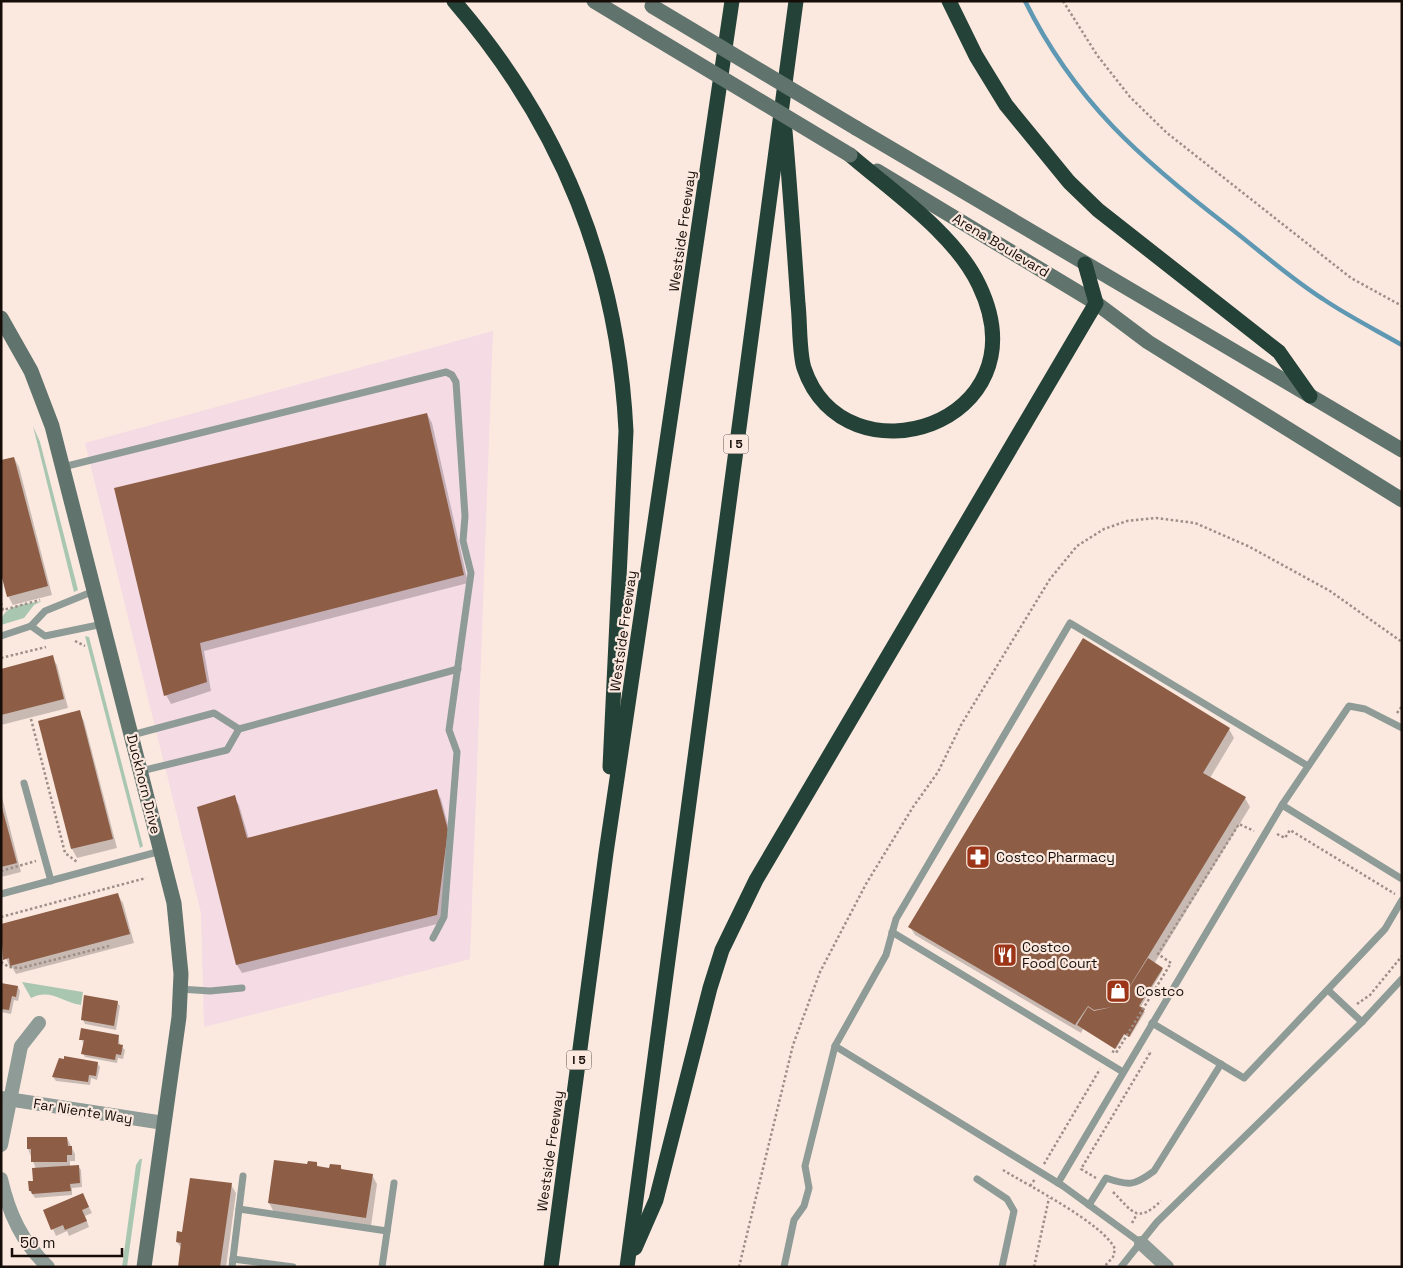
<svg xmlns="http://www.w3.org/2000/svg" width="1403" height="1268" font-family="'Space Grotesk',sans-serif">
	<style>
		.industrial { fill: #f5dbe4 }
		.green { fill: #a9c6b1 }
		.shadow { fill: #0003 }
		.lines { fill: none; stroke-linecap: round; stroke-linejoin: round }
		.stream { stroke: #5e98b3; stroke-width: 4.5 }
		.building { fill: #8d5d45 }
		.path { stroke: #9d8f87; stroke-width: 2.5; stroke-dasharray: 2.5 2.5; stroke-linecap: butt }
		.lane { stroke: #8e9b96; stroke-width: 7 }
		.street { stroke: #8e9b96; stroke-width: 14 }
		.secondary { stroke: #60746d; stroke-width: 15 }
		.highway { stroke: #244238; stroke-width: 15 }
		.secondary-bridge { stroke: #60746d; stroke-width: 15 }
		.labels { text-anchor: middle; stroke-width: 4.5; stroke-linejoin: round; paint-order: stroke }
		.shield { fill: #fbe9e0; stroke: #5b4f49; stroke-width: 1 }
		.shield-label { font-size: 12px; font-weight: bold; fill: #170d08 }
		.street-label { font-size: 14px; fill: #170d08; stroke: #fbe9e0 }
		.poi-label { font-size: 14px; fill: #170d08; stroke: #fbe9e0; text-anchor: start }
	</style>
	<rect width="100%" height="100%" fill="#fbe9e0"/>
	<!-- industrial -->
	<path class="industrial" d="M 493,331 L 470,959 L 204,1027 L 201,913 L 85,443 Z"/>
	<!-- green -->
	<g class="green">
		<path d="M 33,426 L 40,442 L 78,590 L 74,592 Z"/>
		<path d="M 42,601 L 34,605 L 24,618 L 1,625 C 1,604 25,605 42,601 Z"/>
		<path d="M 85,636 L 89,637 L 143,846 L 140,848 Z"/>
		<path d="M 22,982 L 83,992 L 81,1005 C 62,1002 50,988 31,998 Z"/>
		<path d="M 140,1159 L 142,1159 L 127,1267 L 122,1267 L 136,1165 Z"/>
	</g>
	<!-- shadow -->
	<g class="shadow">
		<path d="M 427,414 L 432,423 L 468,583 L 204,651 L 211,691 L 171,704 L 166,695 L 116,489 Z"/>
		<path d="M 14,458 L 19,467 L 52,595 L 13,605 L 8,596 Z"/>
		<path d="M 52,657 L 57,665 L 68,708 L 1,725 L 1,670 Z"/>
		<path d="M 79,712 L 84,721 L 117,848 L 77,858 L 72,849 L 40,722 Z"/>
		<path d="M 1229,729 L 1234,738 L 1210,778 L 1245,798 L 1250,807 L 1154,964 L 1163,970 L 1140,1008 L 1145,1012 L 1130,1037 L 1125,1034 L 1116,1049 L 1083,1029 L 1081,1033 L 915,935 L 910,927 Z"/>
		<path d="M 436,790 L 441,799 L 452,839 L 441,923 L 242,973 L 237,965 L 234,797 L 239,805 L 249,839 Z"/>
		<path d="M 1,793 L 21,872 L 1,877 Z"/>
		<path d="M 118,895 L 123,903 L 134,943 L 16,974 L 12,967 L 10,968 L 1,946 L 1,934 Z"/>
		<path d="M 1,984 L 18,987 L 20,991 L 18,1001 L 14,1000 L 11,1014 L 1,1012 Z"/>
		<path d="M 117,1002 L 120,1006 L 116,1030 L 85,1024 L 83,1020 Z"/>
		<path d="M 118,1036 L 120,1045 L 125,1050 L 123,1059 L 118,1058 L 117,1063 L 85,1057 L 83,1053 L 84,1044 L 81,1039 Z"/>
		<path d="M 97,1063 L 100,1067 L 97,1080 L 91,1078 L 90,1085 L 56,1081 L 53,1077 Z"/>
		<path d="M 67,1138 L 75,1154 L 75,1161 L 70,1161 L 70,1167 L 78,1166 L 81,1170 L 82,1187 L 72,1188 L 72,1195 L 35,1198 L 30,1191 L 34,1182 L 36,1169 L 28,1149 Z"/>
		<path d="M 316,1164 L 319,1167 L 330,1169 L 340,1166 L 343,1171 L 372,1175 L 377,1184 L 371,1226 L 274,1212 L 269,1203 L 308,1166 Z"/>
		<path d="M 231,1185 L 236,1193 L 226,1267 L 179,1267 L 182,1249 L 177,1242 Z"/>
		<path d="M 83,1195 L 92,1213 L 85,1216 L 89,1227 L 69,1236 L 67,1231 L 56,1236 L 45,1211 Z"/>
	</g>
	<g class="lines">
		<!-- stream -->
		<path class="stream" d="M 1025,1 C 1075,102 1142,160 1229,227 C 1260,251 1290,278 1323,299 C 1348,316 1376,330 1402,345"/>
	</g>
	<!-- building -->
	<g class="building">
		<path d="M 427,413 L 464,575 L 200,643 L 207,682 L 164,696 L 114,488 Z"/>
		<path d="M 14,457 L 48,586 L 7,597 L 1,574 L 1,460 Z"/>
		<path d="M 1083,638 L 1230,728 L 1203,773 L 1246,797 L 1117,1007 L 1148,958 L 1163,968 L 1139,1006 L 1145,1009 L 1129,1037 L 1124,1034 L 1115,1049 L 1077,1025 L 1088,1007 L 1094,1011 L 1112,1007 L 1094,1010 L 1088,1006 L 1075,1025 L 908,927 Z"/>
		<path d="M 53,655 L 64,699 L 1,715 L 1,669 Z"/>
		<path d="M 80,710 L 113,839 L 71,849 L 38,721 Z"/>
		<path d="M 437,789 L 448,830 L 437,915 L 236,965 L 197,807 L 235,795 L 247,838 Z"/>
		<path d="M 1,804 L 17,863 L 1,867 Z"/>
		<path d="M 118,893 L 130,934 L 10,966 L 9,958 L 3,960 L 1,924 Z"/>
		<path d="M 1,983 L 18,986 L 16,997 L 12,996 L 9,1010 L 1,1009 Z"/>
		<path d="M 84,995 L 118,1001 L 114,1026 L 81,1020 Z"/>
		<path d="M 81,1028 L 119,1035 L 118,1044 L 123,1045 L 121,1055 L 116,1054 L 115,1060 L 81,1054 L 84,1040 L 79,1040 Z"/>
		<path d="M 64,1056 L 98,1062 L 96,1076 L 89,1075 L 88,1082 L 52,1077 L 59,1058 L 64,1059 Z"/>
		<path d="M 27,1137 L 67,1137 L 68,1146 L 72,1146 L 72,1155 L 67,1155 L 67,1162 L 31,1162 L 31,1149 L 27,1149 Z"/>
		<path d="M 274,1160 L 307,1164 L 308,1161 L 317,1162 L 317,1166 L 329,1168 L 330,1164 L 341,1165 L 341,1169 L 373,1174 L 366,1218 L 268,1203 Z"/>
		<path d="M 79,1165 L 80,1183 L 70,1184 L 71,1191 L 32,1194 L 31,1191 L 29,1191 L 28,1181 L 33,1181 L 32,1168 Z"/>
		<path d="M 190,1178 L 232,1183 L 220,1267 L 178,1267 L 181,1243 L 176,1242 L 177,1231 L 182,1232 Z"/>
		<path d="M 83,1193 L 89,1207 L 82,1210 L 87,1221 L 65,1230 L 63,1225 L 51,1230 L 43,1210 Z"/>
	</g>
	<g class="lines">
		<!-- path -->
		<g class="path">
			<path d="M 1063,1 L 1097,55 L 1130,97 L 1167,133 L 1351,278 L 1402,306"/>
			<path d="M 1,603 L 3,610 L 40,600"/>
			<path d="M 75,641 L 85,646"/>
			<path d="M 1,658 L 46,647"/>
			<path d="M 1397,713 L 1402,706"/>
			<path d="M 31,719 L 65,853 L 77,862"/>
			<path d="M 1277,834 L 1285,838 L 1290,830 L 1395,894"/>
			<path d="M 1,871 L 36,861"/>
			<path d="M 1,917 L 146,878"/>
			<path d="M 1,962 L 9,967 L 21,968 L 109,946"/>
			<path d="M 1357,1004 L 1370,995 L 1402,956"/>
			<path d="M 1112,1051 L 1116,1053 L 1171,963 L 1158,954 L 1239,824 L 1254,831"/>
			<path d="M 1044,1164 L 1100,1069"/>
			<path d="M 1003,1170 C 1029,1186 1104,1224 1115,1249 L 1113,1257 L 1104,1267"/>
			<path d="M 1096,1178 L 1081,1169 L 1150,1053 L 1148,1051"/>
			<path d="M 1030,1186 L 1035,1179"/>
			<path d="M 1113,1192 C 1133,1212 1137,1224 1161,1201"/>
			<path d="M 1132,1223 L 1137,1214"/>
			<path d="M 739,1267 L 793,1045 L 820,972 L 866,884 L 913,807 L 938,772 L 961,725 L 1050,579 L 1077,546 L 1104,529 L 1127,521 L 1156,518 L 1195,523 L 1248,546 L 1330,591 L 1402,642"/>
			<path d="M 1034,1267 L 1049,1198"/>
		</g>
		<!-- lane -->
		<g class="lane">
			<path d="M 63,467 L 446,372 L 452,375 L 456,382 L 465,516 L 463,541 L 471,573 L 449,730 L 457,752 L 444,917 L 433,938"/>
			<path d="M 94,591 L 45,611 L 31,626 L 45,636 L 103,624"/>
			<path d="M 1,636 L 31,626"/>
			<path d="M 1402,728 L 1365,709 L 1349,706 L 1282,805 L 1402,879"/>
			<path d="M 132,735 L 214,713 L 239,729"/>
			<path d="M 141,771 L 227,750 L 239,729 L 458,669"/>
			<path d="M 24,783 L 51,881"/>
			<path d="M 1,894 L 161,851"/>
			<path d="M 892,932 L 1123,1072"/>
			<path d="M 180,989 L 210,991 L 242,988"/>
			<path d="M 1328,990 L 1362,1022"/>
			<path d="M 1152,1023 L 1244,1078 L 1385,929 L 1402,900"/>
			<path d="M 977,1179 L 1007,1199 L 1014,1211 L 1002,1267"/>
			<path d="M 1058,1183 L 1282,805"/>
			<path d="M 1089,1205 L 1106,1178 C 1129,1186 1134,1186 1154,1171 L 1221,1064"/>
			<path d="M 239,1209 L 387,1231"/>
			<path d="M 1141,1243 L 1063,1186 L 835,1046 L 886,955 L 896,919 L 1070,623 L 1308,766"/>
			<path d="M 233,1259 L 293,1267"/>
			<path d="M 232,1267 L 243,1176"/>
			<path d="M 382,1267 L 394,1183"/>
			<path d="M 784,1267 L 794,1220 L 804,1206 L 809,1188 L 805,1166 L 835,1046"/>
			<path d="M 1121,1267 L 1157,1222 L 1362,1022 L 1402,979"/>
		</g>
		<!-- street -->
		<g class="street">
			<path d="M 1,1098 L 164,1123"/>
			<path d="M 1,1145 L 21,1046 L 39,1023"/>
			<path d="M 1,1179 C 9,1214 22,1242 48,1267"/>
			<path d="M 1141,1243 L 1167,1267"/>
		</g>
		<!-- secondary -->
		<g class="secondary">
			<path d="M 594,1 L 647,33"/>
			<path d="M 856,128 L 1402,450"/>
			<path d="M 877,171 L 1096,303 L 1148,342 L 1402,500"/>
			<path d="M 1,318 L 31,371 L 52,426 L 174,903 L 181,974 L 179,1017 L 144,1267"/>
		</g>
		<!-- highway -->
		<g class="highway">
			<path d="M 454,1 C 562,126 618,267 626,431 L 610,767"/>
			<path d="M 949,1 L 976,56 L 1006,105 L 1069,182 L 1098,210 L 1279,352 L 1310,396"/>
			<path d="M 785,131 C 790,188 794,246 798,304 C 800,320 799,353 804,368 C 844,487 1046,425 979,285 C 955,234 893,192 850,155"/>
			<path d="M 635,1248 L 656,1200 L 710,988 L 722,950 L 756,880 L 1096,303 L 1085,264"/>
			<path d="M 551,1267 L 606,853 L 732,1"/>
			<path d="M 627,1267 L 796,1"/>
		</g>
		<!-- secondary-bridge -->
		<g class="secondary-bridge">
			<path d="M 652,6 L 856,128"/>
			<path d="M 647,33 L 850,155"/>
		</g>
	</g>
	<!-- icons -->
	<defs>
		<g id="pharmacy-square" transform="scale(1.25)"><rect x="-9" y="-9" width="18" height="18" rx="4" fill="#9c3517" stroke="#fbe9e0"/><path d="M-2-6h4v4h4v4h-4v4h-4v-4h-4v-4h4Z" fill="#fff"/></g>
		<g id="restaurant-square" transform="scale(1.25)"><rect x="-9" y="-9" width="18" height="18" rx="4" fill="#9c3517" stroke="#fbe9e0"/><path d="M-5-6h1v4h1v-4h1v4h1v-4h1v5L-1.5 .5V6h-2V.5L-5-1ZM5-6V6H3V1.5H1.5Q1.5-4 5-6Z" fill="#fff"/></g>
		<g id="shop-square" transform="scale(1.25)"><rect x="-9" y="-9" width="18" height="18" rx="4" fill="#9c3517" stroke="#fbe9e0"/><path d="M-5-2.5h2.3a2.7 3.5 0 0 1 5.4 0H5L5.5 6h-11ZM-1.5-2.5h3a1.5 2.3 0 0 0-3 0Z" fill="#fff"/></g>
	</defs>
	<g fill-rule="evenodd">
		<use href="#pharmacy-square" x="978" y="857"/>
		<use href="#restaurant-square" x="1005" y="955"/>
		<use href="#shop-square" x="1118" y="991"/>
	</g>
	<g class="labels">
		<!-- shield labels -->
		<g class="shield">
			<rect x="723.5" y="434.5" width="25" height="19" rx="4"/>
			<rect x="566.5" y="1050.5" width="25" height="19" rx="4"/>
		</g>
		<g class="shield-label">
			<text x="736" y="448">I 5</text>
			<text x="579" y="1064">I 5</text>
		</g>
		<!-- street labels -->
		<g class="street-label">
			<text transform="translate(682 231) rotate(-82)" y="5">Westside Freeway</text>
			<text transform="translate(1001 245) rotate(31)" y="5">Arena Boulevard</text>
			<text transform="translate(623 631) rotate(-82)" y="5">Westside Freeway</text>
			<text transform="translate(144 784) rotate(76)" y="5">Duckhorn Drive</text>
			<text transform="translate(83 1111) rotate(9)" y="5">Far Niente Way</text>
			<text transform="translate(550 1151) rotate(-82)" y="5">Westside Freeway</text>
		</g>
		<!-- poi labels -->
		<g class="poi-label">
			<text x="996" y="862">Costco Pharmacy</text>
			<text x="1022" y="952">Costco<tspan x="1022" dy="16">Food Court</tspan></text>
			<text x="1136" y="996">Costco</text>
		</g>
	</g>
	<!-- border -->
	<rect width="1403" height="1268" fill="none" stroke="#170d08" stroke-width="5"/>
	<!-- scale -->
	<path d="M12 1248v8h110v-8" fill="none" stroke="#170d08" stroke-width="2.5"/>
	<text x="20" y="1248" font-size="15" fill="#170d08" stroke="#fbe9e0" stroke-width="4" paint-order="stroke">50 m</text>
</svg>
